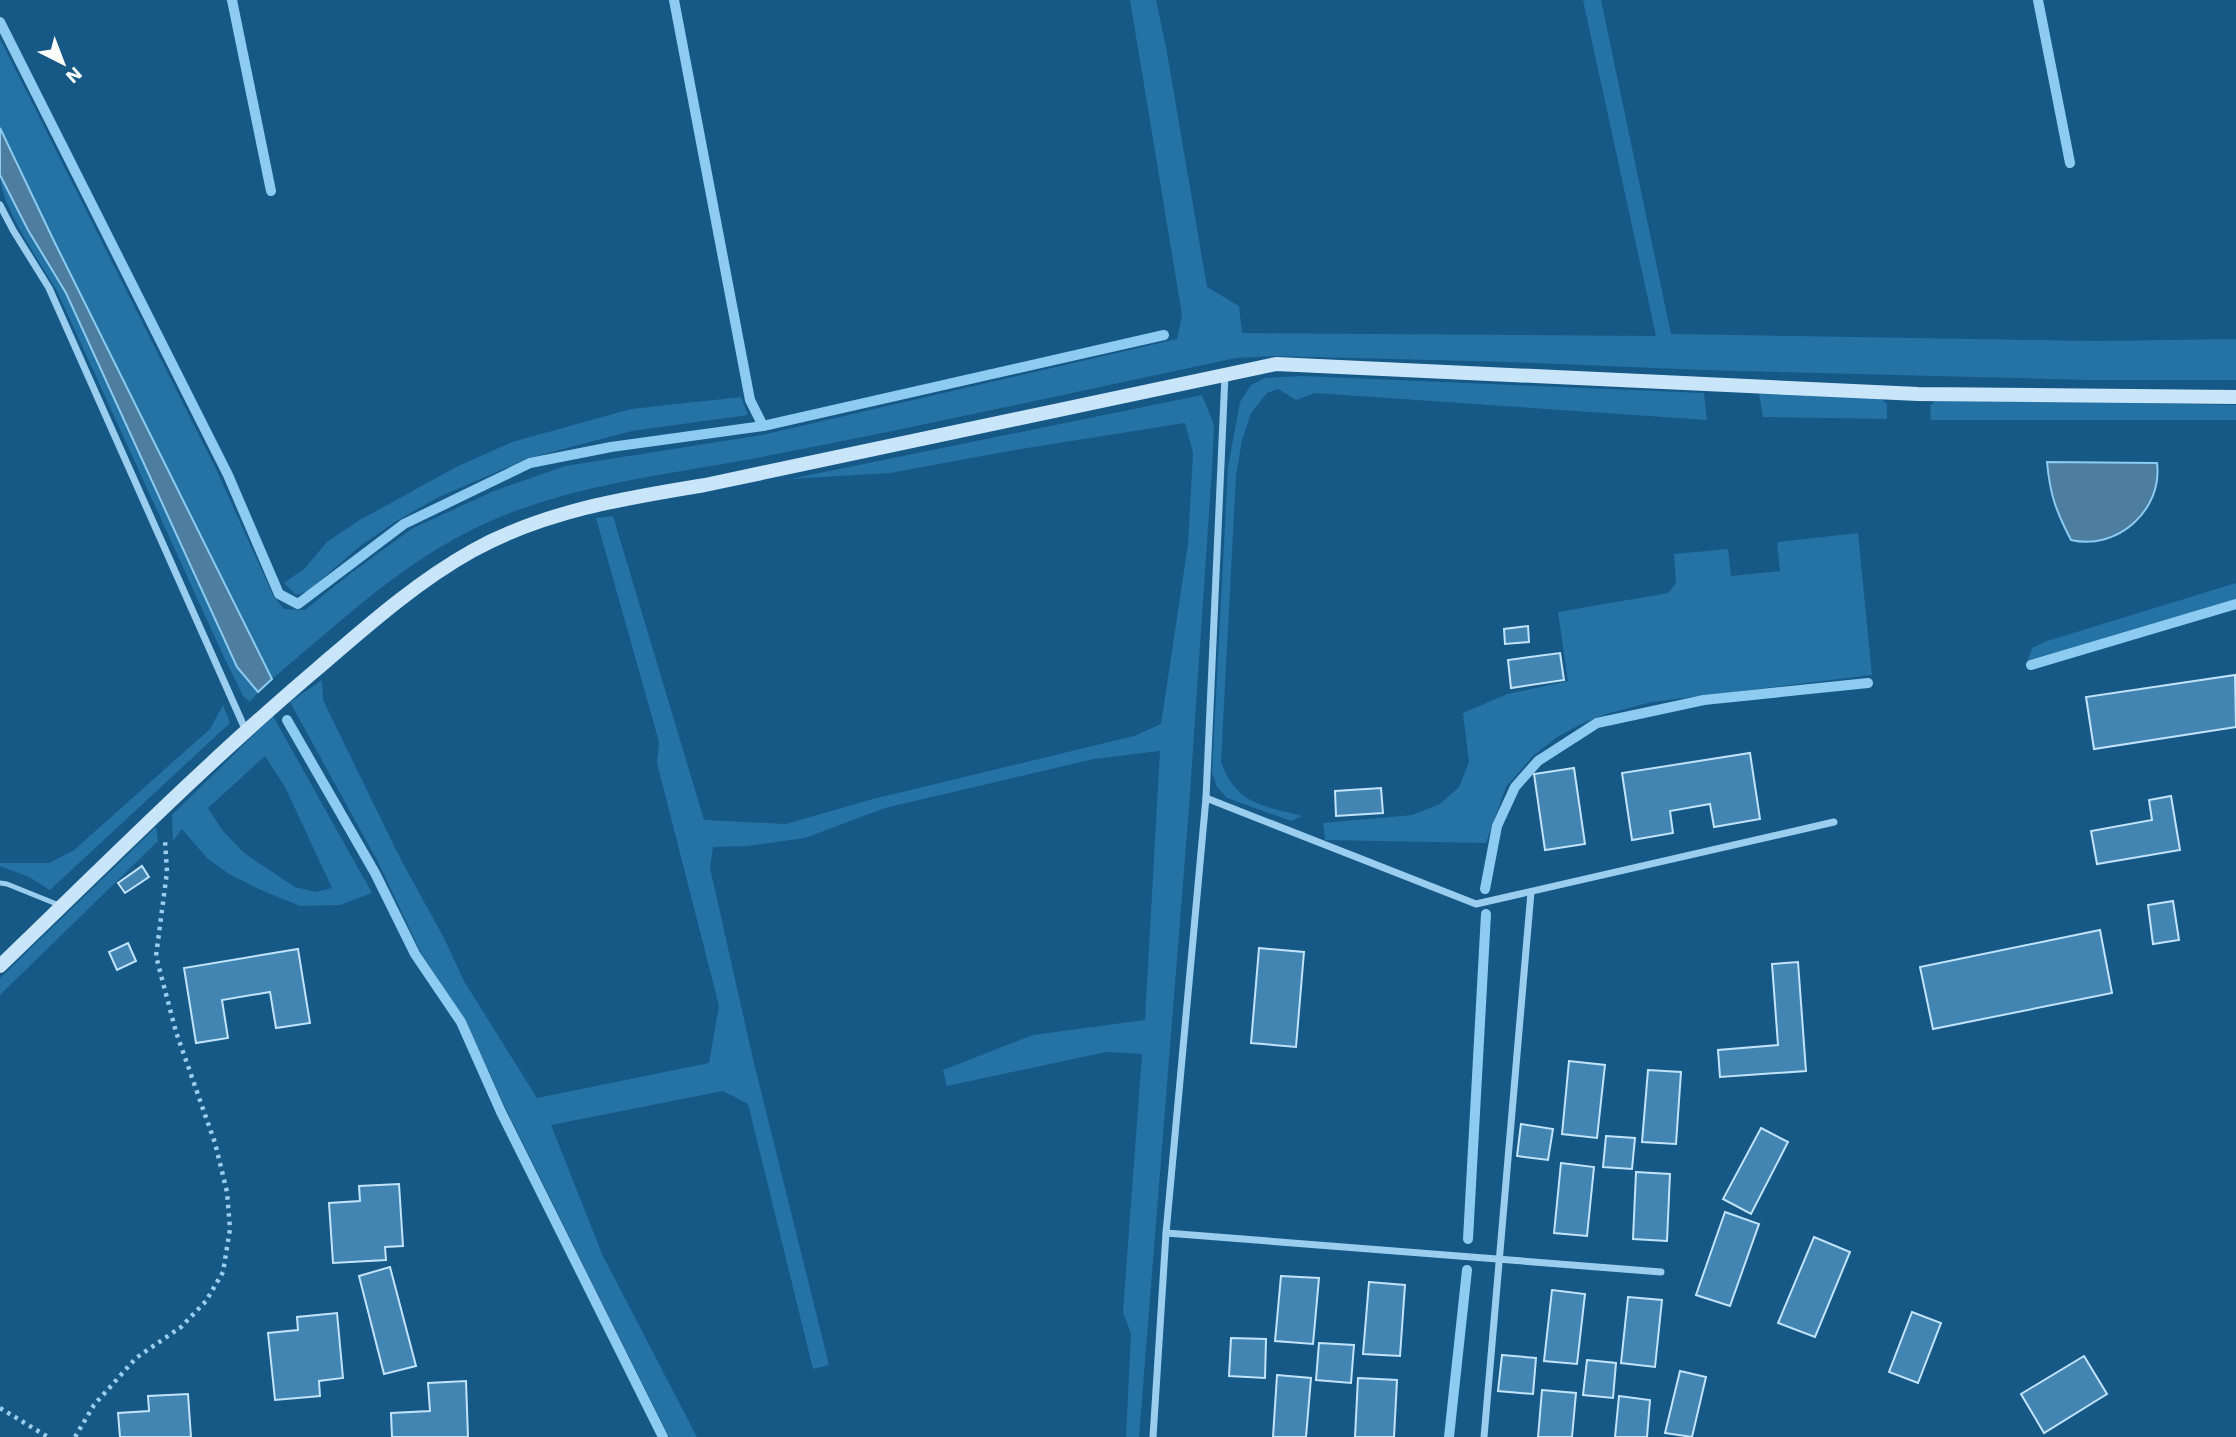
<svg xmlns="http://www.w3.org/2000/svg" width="2236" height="1437" font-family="'Work Sans',sans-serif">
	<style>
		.green { fill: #2572a4; fill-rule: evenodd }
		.water { fill: #4d7e9f; stroke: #8dcbf1; stroke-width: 2 }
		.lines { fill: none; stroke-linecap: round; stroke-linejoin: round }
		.stream { stroke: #8dcbf1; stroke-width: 10 }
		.building { fill: #4385b2; stroke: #c1e4fa; stroke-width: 2 }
		.path { stroke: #9bcdee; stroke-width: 4.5; stroke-dasharray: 3.5 5; stroke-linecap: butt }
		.lane { stroke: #9bcdee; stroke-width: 5 }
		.street { stroke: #9bcdee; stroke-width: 7 }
		.secondary { stroke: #c8e5fa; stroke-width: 14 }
	</style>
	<rect width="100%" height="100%" fill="#165886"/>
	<!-- green -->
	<g class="green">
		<path d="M 1130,0 L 1156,0 L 1166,47 L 1207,287 L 1239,306 L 1242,333 L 1656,336 L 1583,0 L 1601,0 L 1671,334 L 2099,341 L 2236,339 L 2236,380 L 2089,380 L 1702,370 L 1510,362 L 1275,356 L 1236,358 C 1079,391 923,426 766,456 C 658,477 549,485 451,541 C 385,578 330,631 272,679 L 53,239 L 0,128 L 0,39 L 216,469 L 273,595 L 284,609 L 305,610 L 351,573 L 413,528 L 494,491 L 565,466 L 762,435 L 1177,339 L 1182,315 Z"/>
		<path d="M 0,175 L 28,230 L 66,293 L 237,667 L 258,692 L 250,702 L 243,696 L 223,655 L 57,291 C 41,264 0,205 0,175 Z"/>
		<path d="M 1302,376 L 1704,393 L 1707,420 L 1315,393 L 1296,400 L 1278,389 L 1267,393 L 1251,413 L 1242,440 L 1236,476 L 1221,762 C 1237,805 1262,805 1302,816 L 1291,821 L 1227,798 L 1217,787 L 1212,772 L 1228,467 L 1240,402 L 1251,385 L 1265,378 Z"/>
		<path d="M 1759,393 L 1878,396 L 1887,404 L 1887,419 L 1763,417 Z"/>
		<path d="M 1202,395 L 1214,425 L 1212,469 L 1189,808 L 1139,1437 L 1126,1437 L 1131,1334 L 1123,1312 L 1142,1054 L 1106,1052 L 947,1086 L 943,1070 L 1033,1035 L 1145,1020 L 1160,751 L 1094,759 L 885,808 L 805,838 L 747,846 L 713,847 L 710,868 L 753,1059 L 829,1365 L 813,1369 L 748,1104 L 723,1091 L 551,1125 L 603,1256 L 697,1437 L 669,1437 L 506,1109 L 466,1022 L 420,951 L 379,864 L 290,702 L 322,680 L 323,700 L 400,858 L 443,936 L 464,981 L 537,1098 L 709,1063 L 719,1006 L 657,763 L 659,742 L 596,518 L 613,516 L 704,820 L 786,824 L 873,799 L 1134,736 L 1161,724 L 1188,544 L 1193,453 L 1185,423 L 1015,450 L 890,473 L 790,479 Z"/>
		<path d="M 741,397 L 748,415 L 632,431 L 529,458 L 437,498 L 393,523 L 359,547 L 308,591 L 296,595 L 284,583 L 305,568 L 327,542 L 358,521 L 458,466 L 512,442 L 631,409 Z"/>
		<path d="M 1937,399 L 2236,405 L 2236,420 L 1931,420 L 1930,406 Z"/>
		<path d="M 1858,533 L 1872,675 L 1652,702 L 1606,714 L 1581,724 L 1557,737 L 1532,757 L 1506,787 L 1486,843 L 1325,840 L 1323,823 L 1412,815 L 1440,804 L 1459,787 L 1469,762 L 1463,713 L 1507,694 L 1568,681 L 1558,612 L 1668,593 L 1676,583 L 1674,554 L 1728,549 L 1731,576 L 1780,571 L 1777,542 Z"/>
		<path d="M 2236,583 L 2236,601 L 2027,662 L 2032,648 L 2047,641 Z"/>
		<path d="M 223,705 L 230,723 L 50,890 L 29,877 L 0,866 L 0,863 L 49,863 L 74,850 L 210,729 Z"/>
		<path d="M 273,716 L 372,893 L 340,905 L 300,906 L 261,890 L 229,874 L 207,858 L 182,829 L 173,841 L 172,815 ZM 265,756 L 285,787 L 332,888 L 315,892 L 295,887 L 244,853 L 222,830 L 208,808 Z"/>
		<path d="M 156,827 L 158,841 L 0,995 L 0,978 Z"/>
	</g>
	<!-- water -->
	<g class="water">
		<path d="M 0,128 L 53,239 L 272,679 L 258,692 L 237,667 L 66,293 L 28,230 L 0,175 Z"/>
		<path d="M 2047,462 L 2157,463 C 2163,510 2117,551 2071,540 C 2056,511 2050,495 2047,462 Z"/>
	</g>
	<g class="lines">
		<!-- stream -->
		<g class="stream">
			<path d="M 232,0 L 271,191"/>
			<path d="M 674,0 L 750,400 L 763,426"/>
			<path d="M 2038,0 L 2070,163"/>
			<path d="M 0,22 L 228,475 L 279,594 L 298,604 L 404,524 L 530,463 L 611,447 L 763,426 L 1164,335"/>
			<path d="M 2031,665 L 2236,604"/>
			<path d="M 287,720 L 375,873 L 415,954 L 461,1022 L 501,1112 L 663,1437"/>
			<path d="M 1485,889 L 1497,826 L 1515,787 L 1538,761 L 1597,723 L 1704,700 L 1868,683"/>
			<path d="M 1468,1239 L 1486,914"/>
			<path d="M 1449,1437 L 1467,1270"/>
		</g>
	</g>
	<!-- building -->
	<g class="building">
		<path d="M 1528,626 L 1529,642 L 1505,644 L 1504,629 Z"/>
		<path d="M 1560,653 L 1564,680 L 1511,688 L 1508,660 Z"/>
		<path d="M 2235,675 L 2236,727 L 2094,749 L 2086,697 Z"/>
		<path d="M 1750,753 L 1760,819 L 1714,827 L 1710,804 L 1670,811 L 1673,833 L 1632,840 L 1622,773 Z"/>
		<path d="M 1574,768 L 1585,844 L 1545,850 L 1534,774 Z"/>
		<path d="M 1381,788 L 1383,813 L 1336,816 L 1335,791 Z"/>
		<path d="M 2171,796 L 2180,850 L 2097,864 L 2091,831 L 2152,820 L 2149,800 Z"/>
		<path d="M 142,866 L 149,877 L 125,893 L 118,883 Z"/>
		<path d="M 2173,901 L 2179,940 L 2153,944 L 2148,905 Z"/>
		<path d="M 2100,930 L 2112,993 L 1933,1029 L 1920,967 Z"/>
		<path d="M 128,943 L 136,961 L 117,970 L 109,952 Z"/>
		<path d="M 1259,948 L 1304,952 L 1296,1047 L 1251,1043 Z"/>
		<path d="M 298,949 L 310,1023 L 276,1028 L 270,992 L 222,1000 L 228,1038 L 196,1043 L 184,968 Z"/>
		<path d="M 1798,962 L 1806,1071 L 1720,1077 L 1718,1050 L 1778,1045 L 1772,964 Z"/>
		<path d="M 1569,1061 L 1605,1065 L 1597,1138 L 1562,1134 Z"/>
		<path d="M 1648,1070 L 1681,1072 L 1676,1144 L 1642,1142 Z"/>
		<path d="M 1521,1124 L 1553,1129 L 1548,1160 L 1517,1156 Z"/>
		<path d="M 1761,1128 L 1788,1142 L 1751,1214 L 1723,1199 Z"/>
		<path d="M 1606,1136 L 1635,1138 L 1632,1169 L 1603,1167 Z"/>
		<path d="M 1561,1163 L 1594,1167 L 1587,1236 L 1554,1233 Z"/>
		<path d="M 1636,1172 L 1670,1174 L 1667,1241 L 1633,1239 Z"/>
		<path d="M 399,1184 L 403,1246 L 385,1247 L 386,1260 L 333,1263 L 329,1203 L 360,1201 L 359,1186 Z"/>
		<path d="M 1725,1212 L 1759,1224 L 1730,1306 L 1696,1295 Z"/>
		<path d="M 1814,1237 L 1850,1252 L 1815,1337 L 1778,1323 Z"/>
		<path d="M 390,1267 L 416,1366 L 384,1374 L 359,1276 Z"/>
		<path d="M 1281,1276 L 1319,1278 L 1313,1344 L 1275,1341 Z"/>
		<path d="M 1369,1282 L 1405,1285 L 1400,1356 L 1363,1354 Z"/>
		<path d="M 1552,1290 L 1585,1294 L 1577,1364 L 1544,1361 Z"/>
		<path d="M 1628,1297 L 1662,1300 L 1655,1367 L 1621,1363 Z"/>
		<path d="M 1912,1312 L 1941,1323 L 1918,1383 L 1889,1372 Z"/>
		<path d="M 337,1313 L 343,1378 L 319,1381 L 320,1396 L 275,1400 L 268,1333 L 298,1330 L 297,1317 Z"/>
		<path d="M 1231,1338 L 1266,1339 L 1265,1378 L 1229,1376 Z"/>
		<path d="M 1319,1343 L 1354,1345 L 1351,1383 L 1316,1380 Z"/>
		<path d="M 1502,1355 L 1536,1358 L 1533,1394 L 1498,1391 Z"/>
		<path d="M 2084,1356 L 2107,1394 L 2044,1433 L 2021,1394 Z"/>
		<path d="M 1587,1360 L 1616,1363 L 1613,1398 L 1583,1395 Z"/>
		<path d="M 1680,1371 L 1706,1377 L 1692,1437 L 1665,1433 Z"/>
		<path d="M 1277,1375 L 1311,1378 L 1306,1437 L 1273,1437 Z"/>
		<path d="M 1358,1378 L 1397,1380 L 1394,1437 L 1355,1437 Z"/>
		<path d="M 466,1381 L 468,1437 L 392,1437 L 391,1413 L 430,1411 L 428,1383 Z"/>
		<path d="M 1542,1390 L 1576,1393 L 1572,1437 L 1538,1437 Z"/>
		<path d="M 188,1394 L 191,1437 L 120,1437 L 118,1413 L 149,1411 L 148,1396 Z"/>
		<path d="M 1619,1396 L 1650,1400 L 1647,1437 L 1615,1437 Z"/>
	</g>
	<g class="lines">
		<!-- path -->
		<g class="path">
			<path d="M 0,1408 L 48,1437"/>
			<path d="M 75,1437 L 94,1405 L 136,1358 L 181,1327 L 206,1301 L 223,1272 L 230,1229 L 227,1192 L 215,1143 L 176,1032 L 156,956 L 167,872 L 165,841"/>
		</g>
		<!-- lane -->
		<path class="lane" d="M 0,883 L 7,884 L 59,905"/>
		<!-- street -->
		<g class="street">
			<path d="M 0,205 L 13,230 L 49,288 L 246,731"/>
			<path d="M 1206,798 L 1476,904 L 1834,822"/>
			<path d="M 1166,1233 L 1661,1272"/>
			<path d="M 1153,1437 L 1166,1233 L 1206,798 L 1225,375"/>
			<path d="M 1484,1437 L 1531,892"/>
		</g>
		<!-- secondary -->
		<path class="secondary" d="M 0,966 C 104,866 206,763 317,669 C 366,627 415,583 472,551 C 544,511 625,498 705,485 L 1276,364 L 1918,394 L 2236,397"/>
	</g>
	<!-- north arrow -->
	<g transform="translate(63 63) rotate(138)" stroke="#165886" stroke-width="5" paint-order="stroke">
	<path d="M0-5L12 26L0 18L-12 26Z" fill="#ffffff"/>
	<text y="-10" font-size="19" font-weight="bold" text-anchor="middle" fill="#ffffff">N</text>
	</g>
</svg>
